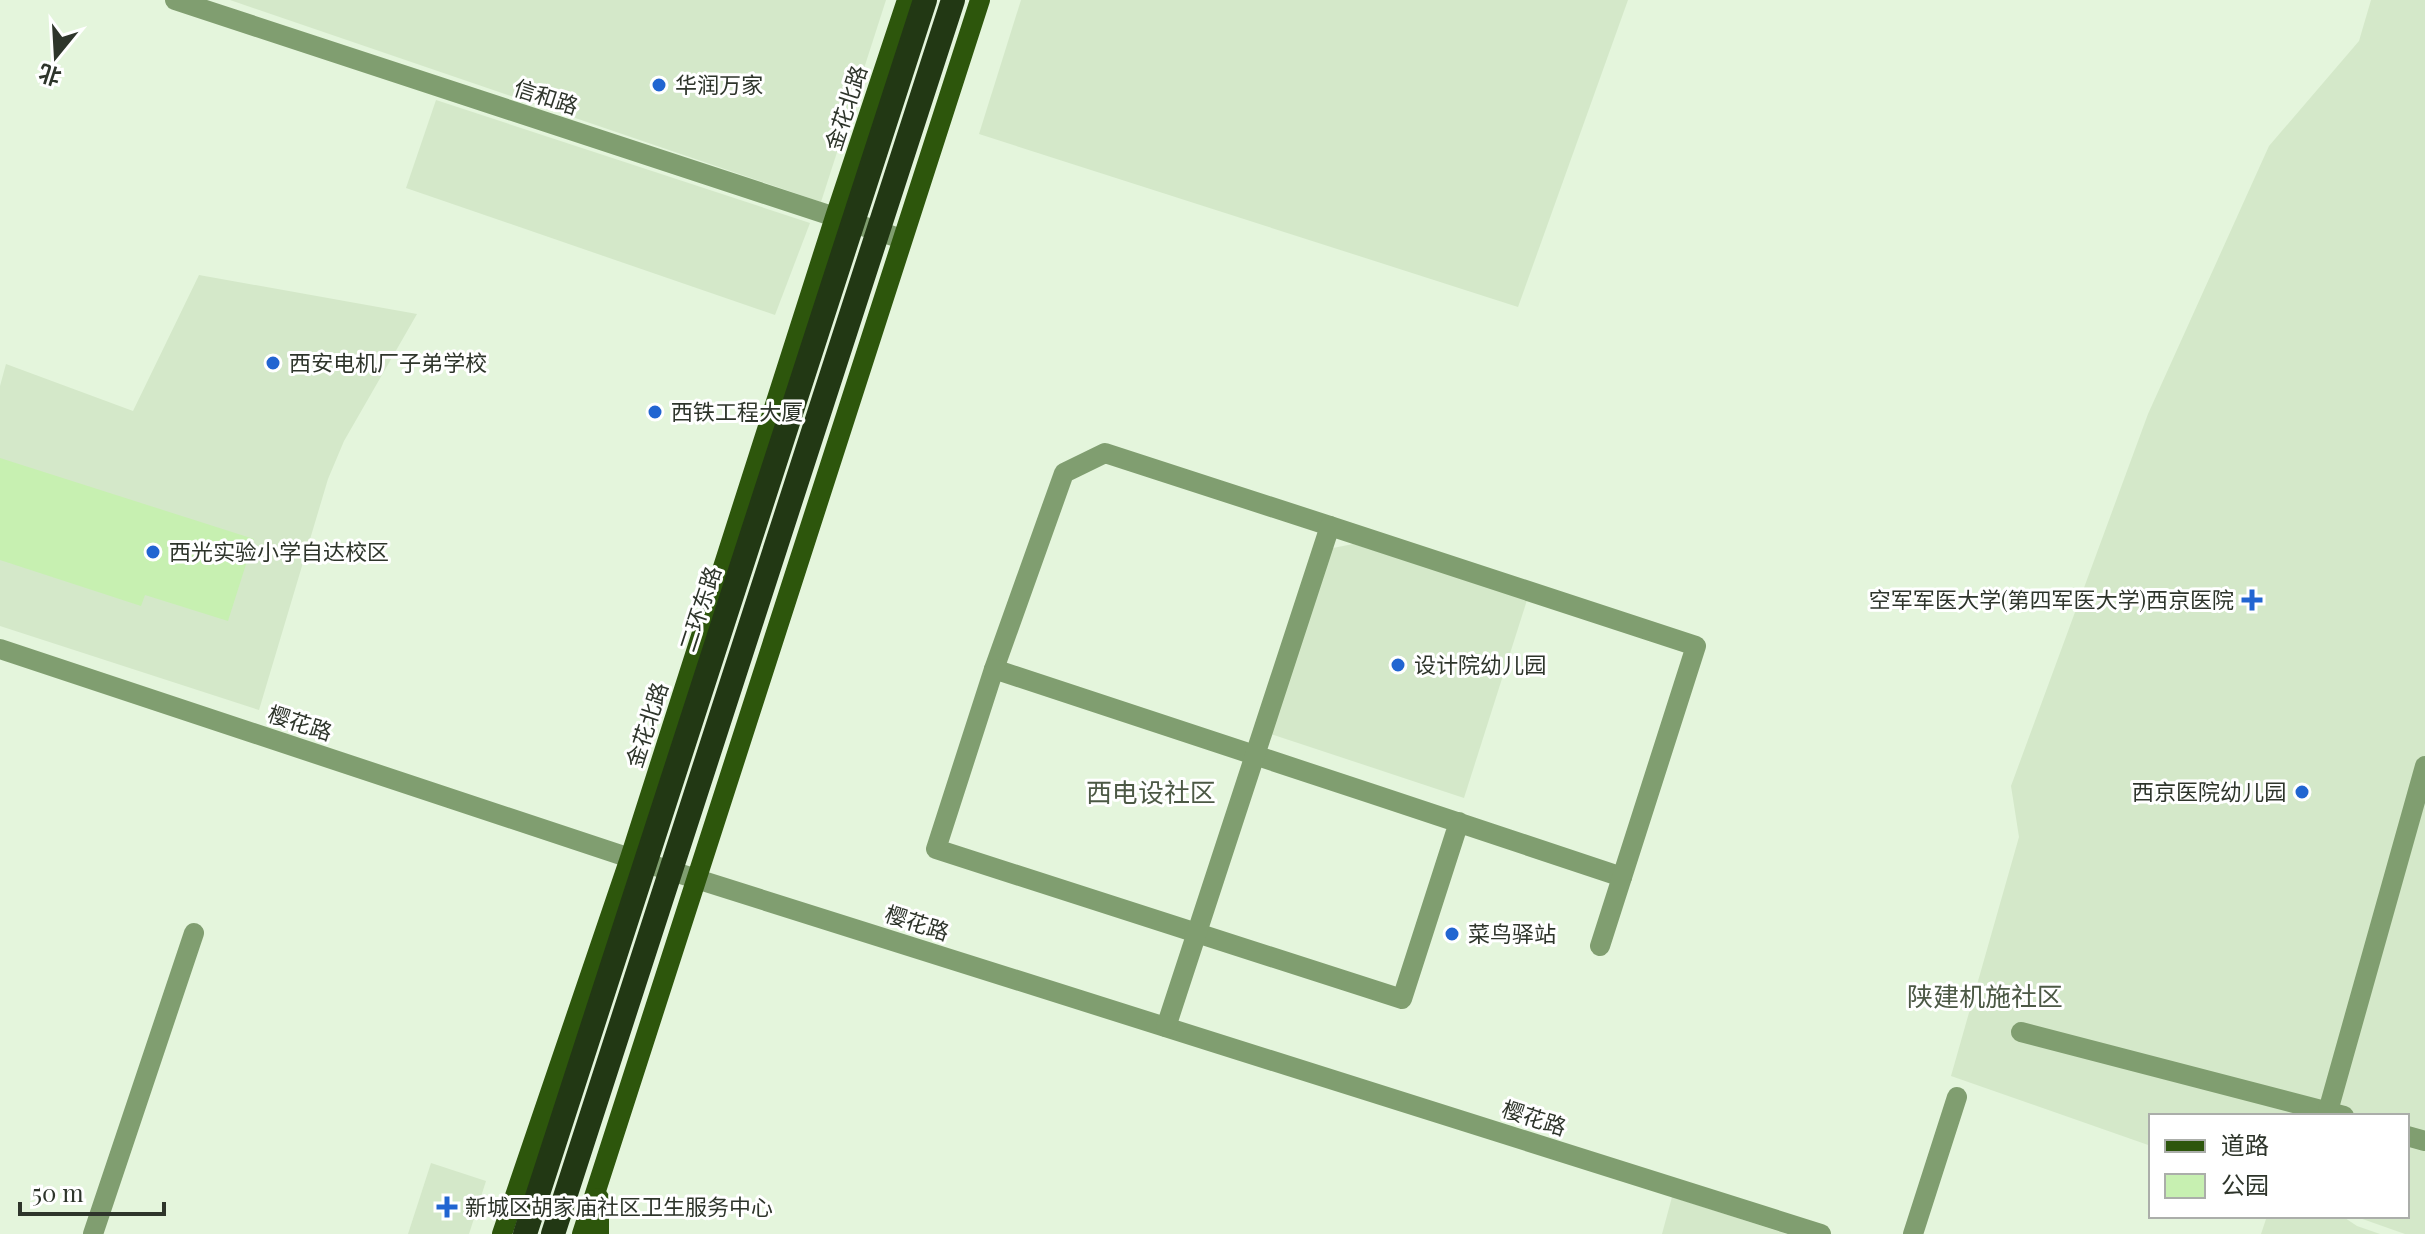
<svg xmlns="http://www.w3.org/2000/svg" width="2425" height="1234" font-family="'Playfair Display','Noto Sans SC',serif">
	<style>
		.built { fill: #d4e8c9 }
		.green { fill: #c7f0b1 }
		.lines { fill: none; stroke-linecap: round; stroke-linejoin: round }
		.minor { stroke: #809e70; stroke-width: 20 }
		.major { stroke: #2d560c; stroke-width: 20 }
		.highway { stroke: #223814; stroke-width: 24 }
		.poi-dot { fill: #2165d1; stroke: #fff; stroke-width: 3 }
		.labels { text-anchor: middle; stroke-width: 6; stroke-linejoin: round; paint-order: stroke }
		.poi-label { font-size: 22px; fill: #2e352b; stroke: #fff; text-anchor: start }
		.street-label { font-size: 22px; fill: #2e352b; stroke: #fff }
		.quarter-label { font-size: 26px; fill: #4c5945; stroke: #fff }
	</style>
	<rect width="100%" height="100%" fill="#e4f5dc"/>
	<!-- built -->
	<g class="built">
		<path d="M 230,0 L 886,0 L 821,202 Z"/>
		<path d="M 1021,0 L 1628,0 L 1518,307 L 979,134 Z"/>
		<path d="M 2371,0 L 2425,0 L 2425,1234 L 2405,1234 L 2354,1216 L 2407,1216 L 2407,1116 L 2151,1116 L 2151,1146 L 1951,1076 L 2019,837 L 2011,786 L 2148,414 L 2269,146 L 2359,41 Z"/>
		<path d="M 436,100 L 810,223 L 775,315 L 406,188 Z"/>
		<path d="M 199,275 L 417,314 L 344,441 L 328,479 L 259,710 L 0,626 L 0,386 L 6,364 L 133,411 Z"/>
		<path d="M 1353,544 L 1528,597 L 1464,798 L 1268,733 L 1328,549 Z"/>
		<path d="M 431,1163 L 486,1181 L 469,1234 L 408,1234 Z"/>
		<path d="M 1672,1197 L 1787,1234 L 1662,1234 Z"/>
		<path d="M 2267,1216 L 2342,1216 L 2357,1226 L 2380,1234 L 2261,1234 Z"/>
	</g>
	<!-- green -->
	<path class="green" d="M 0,458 L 254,539 L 228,621 L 145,595 L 141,606 L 0,560 Z"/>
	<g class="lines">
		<!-- minor -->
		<g class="minor">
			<path d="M 175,0 L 902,239"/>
			<path d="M 0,649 L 630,858 L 1821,1234"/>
			<path d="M 994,669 L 1064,473 L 1105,453 L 1330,526"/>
			<path d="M 1459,822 L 1402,999 L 936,849 L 994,669 C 1203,738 1413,807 1622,877"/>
			<path d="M 1166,1027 L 1330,526 L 1696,646 L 1600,946"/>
			<path d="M 2021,1032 L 2344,1116"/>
			<path d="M 2328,1111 L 2425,766"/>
			<path d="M 2407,1136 L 2425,1141"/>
			<path d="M 93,1234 L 194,933"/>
			<path d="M 1913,1234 L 1957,1097"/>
		</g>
		<!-- major -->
		<g class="major">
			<path d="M 502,1234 L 630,858 L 835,217 L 907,0"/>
			<path d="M 582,1234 L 980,0"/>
			<path d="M 599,1234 L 599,1198"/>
		</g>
		<!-- highway -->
		<g class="highway">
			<path d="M 525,1234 L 925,0"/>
			<path d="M 553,1234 L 953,0"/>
		</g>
	</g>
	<!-- markers -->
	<g class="poi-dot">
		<circle cx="659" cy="85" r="8"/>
		<circle cx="273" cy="363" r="8"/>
		<circle cx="655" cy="412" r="8"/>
		<circle cx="153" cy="552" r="8"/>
		<path d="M2248 588h8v8h8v8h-8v8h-8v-8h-8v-8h8z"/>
		<circle cx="1398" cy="665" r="8"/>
		<circle cx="2302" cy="792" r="8"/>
		<circle cx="1452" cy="934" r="8"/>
		<path d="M443 1195h8v8h8v8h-8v8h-8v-8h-8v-8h8z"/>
	</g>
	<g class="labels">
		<!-- poi labels -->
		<g class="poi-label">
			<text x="675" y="93">华润万家</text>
			<text x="289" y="371">西安电机厂子弟学校</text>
			<text x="671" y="420">西铁工程大厦</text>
			<text x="169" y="560">西光实验小学自达校区</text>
			<text x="2234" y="608" text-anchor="end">空军军医大学(第四军医大学)西京医院</text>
			<text x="1414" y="673">设计院幼儿园</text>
			<text x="2286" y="800" text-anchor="end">西京医院幼儿园</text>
			<text x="1468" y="942">菜鸟驿站</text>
			<text x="465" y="1215">新城区胡家庙社区卫生服务中心</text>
		</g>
		<!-- street labels -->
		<g class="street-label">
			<text transform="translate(546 97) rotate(18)" y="8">信和路</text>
			<text transform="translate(846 108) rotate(-72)" y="8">金花北路</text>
			<text transform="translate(700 609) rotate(-72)" y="8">二环东路</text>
			<text transform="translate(300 723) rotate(18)" y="8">樱花路</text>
			<text transform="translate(647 725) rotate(-72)" y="8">金花北路</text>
			<text transform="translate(917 923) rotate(18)" y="8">樱花路</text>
			<text transform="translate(1534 1118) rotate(18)" y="8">樱花路</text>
		</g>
		<!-- quarter labels -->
		<g class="quarter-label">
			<text x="1151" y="802">西电设社区</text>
			<text x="1985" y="1006">陕建机施社区</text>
		</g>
	</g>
	<!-- legend -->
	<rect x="2149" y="1114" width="260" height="104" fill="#ffffff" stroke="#abaeaa" stroke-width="2"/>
	<rect x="2165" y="1140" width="40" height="12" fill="#2d560c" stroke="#abaeaa" stroke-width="2"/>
	<text x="2221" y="1154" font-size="24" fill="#2e352b">道路</text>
	<rect x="2165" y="1174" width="40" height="24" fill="#c7f0b1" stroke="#abaeaa" stroke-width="2"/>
	<text x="2221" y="1194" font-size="24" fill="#2e352b">公园</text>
	<!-- north arrow -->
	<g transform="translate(56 56) rotate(198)" stroke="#ffffff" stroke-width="6" paint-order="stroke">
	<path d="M0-6L14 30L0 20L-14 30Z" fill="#2e352b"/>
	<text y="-12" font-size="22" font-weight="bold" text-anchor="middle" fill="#2e352b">北</text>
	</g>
	<!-- scale -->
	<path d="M20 1202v12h144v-12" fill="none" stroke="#2e352b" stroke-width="4"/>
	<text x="32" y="1202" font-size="24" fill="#2e352b" stroke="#ffffff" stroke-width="6" paint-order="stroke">50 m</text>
</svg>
